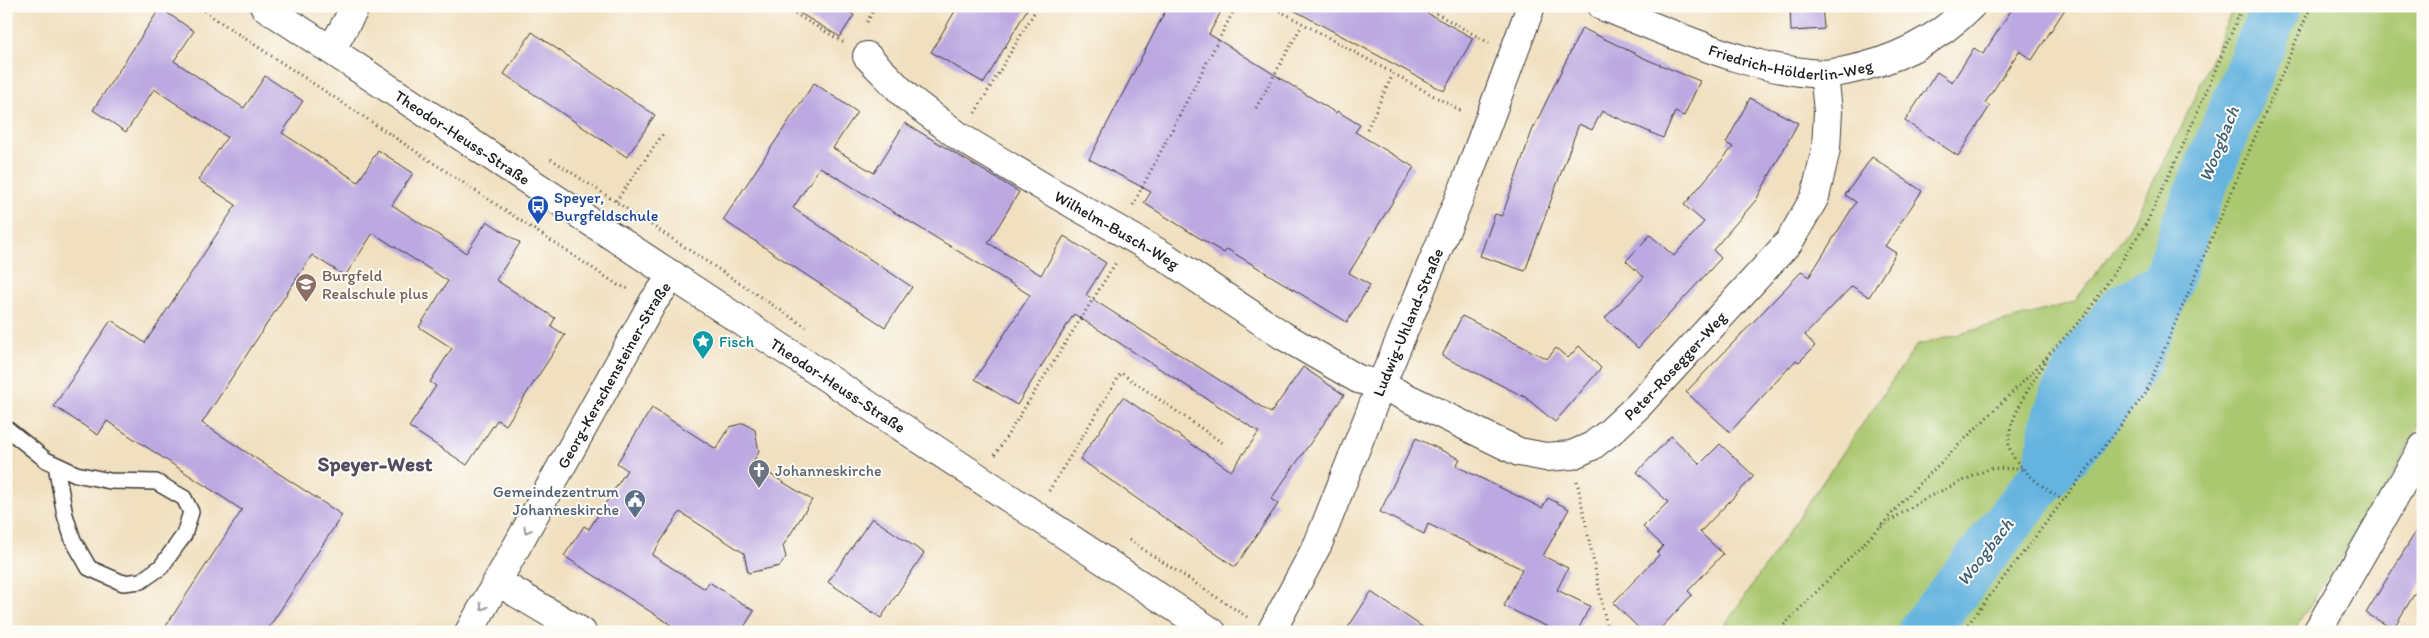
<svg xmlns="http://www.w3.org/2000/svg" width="2429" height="638" font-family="Itim,sans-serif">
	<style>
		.green { fill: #aac86f; stroke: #637246 }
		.sand { fill: #eeda9e; stroke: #857b5d }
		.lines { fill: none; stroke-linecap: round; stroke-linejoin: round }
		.river { stroke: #65b4df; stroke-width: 50 }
		.building { fill: #bca9e1 }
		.lane-casing { stroke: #3c3935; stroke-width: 18 }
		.street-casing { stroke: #3c3935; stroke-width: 30 }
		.secondary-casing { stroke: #3c3935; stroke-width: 30 }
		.path { stroke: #3c3935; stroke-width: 3; stroke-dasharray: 1 4; stroke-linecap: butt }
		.lane { stroke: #fff; stroke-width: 15 }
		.street { stroke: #fff; stroke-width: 28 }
		.secondary { stroke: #fff; stroke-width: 28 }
		.oneway { stroke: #999 }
		.labels { text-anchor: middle; stroke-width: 4; stroke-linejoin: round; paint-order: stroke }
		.street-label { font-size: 16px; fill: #1c1c1c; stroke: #fdfcf7 }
		.transit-label { font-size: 16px; fill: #164399; stroke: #fdfcf7; text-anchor: start }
		.education-label { font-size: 16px; fill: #785e54; stroke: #fdfcf7; text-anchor: start }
		.culture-label { font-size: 16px; fill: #0d838f; stroke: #fdfcf7; text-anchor: start }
		.worship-label { font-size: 16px; fill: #5b616d; stroke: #fdfcf7; text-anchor: start }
		.service-label { font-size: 16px; fill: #4e5e75; stroke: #fdfcf7; text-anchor: end }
		.water-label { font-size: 18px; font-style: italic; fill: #3d6074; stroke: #fdfcf7 }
		.district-label { font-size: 21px; font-weight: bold; fill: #544d61; stroke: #fdfcf7 }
	</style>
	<rect width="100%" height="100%" fill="#fdfcf7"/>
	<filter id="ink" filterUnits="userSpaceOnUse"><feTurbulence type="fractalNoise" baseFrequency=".02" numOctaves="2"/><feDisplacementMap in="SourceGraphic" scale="10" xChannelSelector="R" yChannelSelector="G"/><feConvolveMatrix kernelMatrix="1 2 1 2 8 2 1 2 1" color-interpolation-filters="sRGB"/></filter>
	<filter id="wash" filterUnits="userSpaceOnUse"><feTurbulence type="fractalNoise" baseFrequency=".0096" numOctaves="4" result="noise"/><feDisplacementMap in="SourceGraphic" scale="20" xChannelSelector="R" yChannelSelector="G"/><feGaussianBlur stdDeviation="1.12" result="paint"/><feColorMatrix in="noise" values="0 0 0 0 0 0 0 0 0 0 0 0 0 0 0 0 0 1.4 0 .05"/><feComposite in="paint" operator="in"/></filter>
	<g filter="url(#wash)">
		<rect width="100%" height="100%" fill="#f1e0c0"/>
		<!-- green -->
		<path class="green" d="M 2234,6 L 2423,6 L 2423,416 L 2394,473 L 2293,632 L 1720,632 L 1916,346 L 2074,302 L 2128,231 L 2181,128 Z"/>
		<!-- sand -->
		<path class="sand" d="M 2108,309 L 2122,310 C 2083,359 2060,389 2050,453 L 2038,449 L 2033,429 L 2047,385 L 2073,344 L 2093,318 Z"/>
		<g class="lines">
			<!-- river -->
			<g class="river">
				<path d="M 2049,471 L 2054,428 L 2064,397 L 2086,356 L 2122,310 L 2167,284"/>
				<path d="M 1922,632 L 2049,471 L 2076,443 L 2109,400 L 2134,363 L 2167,284 L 2186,225 L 2276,6"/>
			</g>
		</g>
		<g id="blocks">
			<!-- building -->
			<g class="building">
				<path d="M 788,6 L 839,6 L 854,15 L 840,37 Z"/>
				<path d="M 958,6 L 1029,6 L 984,83 L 931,52 Z"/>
				<path d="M 1168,6 L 1224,6 L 1209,34 L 1336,113 L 1337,111 L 1360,125 L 1355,132 L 1414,167 L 1349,273 L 1370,285 L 1347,322 L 1227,249 L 1224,253 L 1193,234 L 1144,203 L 1151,192 L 1089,159 Z"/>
				<path d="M 1286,6 L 1414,6 L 1473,38 L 1444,91 Z"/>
				<path d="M 1790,6 L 1822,6 L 1824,29 L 1791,31 Z"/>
				<path d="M 2014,6 L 2067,6 L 2032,60 L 2019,51 L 1985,103 L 1990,106 L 1958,156 L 1905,121 L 1937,72 L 1952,82 L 1974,48 L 1983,54 Z"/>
				<path d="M 160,8 L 194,31 L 174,61 L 244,108 L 265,76 L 303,101 L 282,133 L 358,182 L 378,150 L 413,173 L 392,205 L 466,253 L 487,221 L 520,243 L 496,280 L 555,318 L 551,326 L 565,335 L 506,425 L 497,420 L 467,465 L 409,427 L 436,386 L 430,382 L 452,348 L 419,327 L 448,281 L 373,233 L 345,276 L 312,255 L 202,423 L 342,515 L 266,632 L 162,632 L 242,510 L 107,421 L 98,435 L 54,406 L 111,320 L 145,343 L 236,205 L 198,180 L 227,137 L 154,89 L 126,132 L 93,110 Z"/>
				<path d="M 1582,28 L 1648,60 L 1700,81 L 1684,116 L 1675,112 L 1663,138 L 1602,111 L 1592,130 L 1579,124 L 1525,271 L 1480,256 L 1495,214 L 1502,216 L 1532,131 Z"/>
				<path d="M 532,32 L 655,115 L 627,157 L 504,74 Z"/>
				<path d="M 814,83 L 857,112 L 833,148 L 874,173 L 905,123 L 1019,192 L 988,243 L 1041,275 L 1064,236 L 1106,263 L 1086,295 L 1271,413 L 1303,367 L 1344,395 L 1271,499 L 1278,504 L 1235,567 L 1080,459 L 1123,397 L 1231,471 L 1259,432 L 1074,314 L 1017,405 L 975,379 L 1030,295 L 820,167 L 793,208 L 912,287 L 885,327 L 723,220 Z"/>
				<path d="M 1750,98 L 1798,123 L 1756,200 L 1713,250 L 1721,258 L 1638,348 L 1605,318 L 1644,277 L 1626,261 L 1650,235 L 1674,256 L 1704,222 L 1684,205 L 1733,147 L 1726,143 Z"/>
				<path d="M 1872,157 L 1922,191 L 1885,246 L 1896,253 L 1869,297 L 1852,286 L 1805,335 L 1815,346 L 1799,362 L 1796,360 L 1730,432 L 1686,392 L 1802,271 L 1809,277 L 1856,202 L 1845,195 Z"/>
				<path d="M 1462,316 L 1547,359 L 1556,348 L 1568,358 L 1579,346 L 1601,368 L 1555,422 L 1525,397 L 1442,356 Z"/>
				<path d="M 652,408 L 716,449 L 730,427 L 744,423 L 755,430 L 759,452 L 752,463 L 812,500 L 783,546 L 786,557 L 780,566 L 748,573 L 744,553 L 680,512 L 652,555 L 705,589 L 709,582 L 754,611 L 741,632 L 682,632 L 564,556 L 584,526 L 589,529 L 627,470 L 617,463 Z"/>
				<path d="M 1671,436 L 1700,464 L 1720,444 L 1754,476 L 1700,532 L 1723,554 L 1688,591 L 1692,595 L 1657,632 L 1643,632 L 1613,603 L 1659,555 L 1657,553 L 1663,546 L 1643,527 L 1668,502 L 1637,472 Z"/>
				<path d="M 1416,438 L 1460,459 L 1456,466 L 1542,508 L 1548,498 L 1569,509 L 1543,556 L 1568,568 L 1557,590 L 1590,606 L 1577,632 L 1558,632 L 1504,606 L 1522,569 L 1428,524 L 1424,534 L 1380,512 Z"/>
				<path d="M 872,518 L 924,553 L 881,618 L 828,582 Z"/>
				<path d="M 2423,520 L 2423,580 L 2393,629 L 2366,613 Z"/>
				<path d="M 1371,592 L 1430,632 L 1345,632 Z"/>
			</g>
		</g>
	</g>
	<g filter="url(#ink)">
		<use href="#blocks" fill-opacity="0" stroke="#3c3935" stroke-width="1"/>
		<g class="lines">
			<!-- lane casing -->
			<g class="lane-casing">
				<path id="lane" d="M 6,428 L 46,460 L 76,474 L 110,481 L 156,482 L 184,498 L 191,512 L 184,535 L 161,567 L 141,581 L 123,583 L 89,568 L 73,540 L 65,515 L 56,465"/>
			</g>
			<!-- street casing -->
			<g class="street-casing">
				<g id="street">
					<path id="s1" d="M 1602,6 C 1672,33 1746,70 1822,74 C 1830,74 1838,72 1845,71 C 1892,62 1938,40 1971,6"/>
					<path d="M 331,50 L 356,6"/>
					<path id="s2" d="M 867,56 L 907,97 L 960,137 L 1045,188 L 1164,256 L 1282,335 L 1358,379 L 1381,385 L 1519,452 L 1546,457 L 1572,455 L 1592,446 L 1610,432 L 1638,406 L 1789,242 L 1815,197 L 1826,149 L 1828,111 L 1824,74"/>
					<path d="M 498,582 L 582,632"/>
					<path id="s3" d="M 469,632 L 653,302 L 673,275"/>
					<path id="s4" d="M 1271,632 L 1318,544 L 1381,385 L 1464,187 L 1531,6"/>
					<path d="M 2317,632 L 2423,447"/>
				</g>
			</g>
			<!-- secondary casing -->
			<g class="secondary-casing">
				<g id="secondary">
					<path id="s5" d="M 264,6 L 1212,632"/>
				</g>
			</g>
			<!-- path -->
			<g class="path">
				<path d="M 196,6 L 618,285 L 629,289"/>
				<path d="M 782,6 L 843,42"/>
				<path d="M 1271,6 L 1463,112"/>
				<path d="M 1423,6 L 1489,43"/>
				<path d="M 6,7 L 7,6"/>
				<path d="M 867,22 L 876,6"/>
				<path d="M 1256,108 L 1302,25"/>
				<path d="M 975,113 L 1038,6"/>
				<path d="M 1367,129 L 1393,74"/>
				<path d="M 551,159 L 806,327"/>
				<path d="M 616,201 L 663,134"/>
				<path d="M 1133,205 L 1236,6"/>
				<path d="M 2047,358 C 2035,380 2005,421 2009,446 C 2012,465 2047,491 2063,500"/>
				<path d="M 995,455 L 1117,261"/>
				<path d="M 1577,481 L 1608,632"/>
				<path d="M 1049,491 L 1121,373 L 1224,444"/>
				<path d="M 1881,527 L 1924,499 L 1991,468 L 2022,469"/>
				<path d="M 1129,540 L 1247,617"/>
				<path d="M 1777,632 L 1878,529 L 1914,489 L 2030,375 L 2088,312 L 2146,224 L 2180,152 L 2243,6"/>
				<path d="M 1962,632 L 2145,394 L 2311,6"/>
			</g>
			<!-- lane -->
			<use href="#lane" class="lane"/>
			<!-- street -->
			<use href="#street" class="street"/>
			<!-- secondary -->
			<use href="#secondary" class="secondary"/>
		</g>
		<!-- one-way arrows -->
		<defs><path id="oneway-chevron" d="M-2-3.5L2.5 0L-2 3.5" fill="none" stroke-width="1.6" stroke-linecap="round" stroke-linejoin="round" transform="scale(1.25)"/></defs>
		<g class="oneway">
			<use href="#oneway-chevron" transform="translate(527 530) rotate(119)"/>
			<use href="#oneway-chevron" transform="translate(483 607) rotate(120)"/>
		</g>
	</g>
	<!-- icons -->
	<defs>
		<g id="bus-pin" transform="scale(1.125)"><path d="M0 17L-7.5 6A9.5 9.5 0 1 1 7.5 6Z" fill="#1a4fb4" stroke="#fdfcf7"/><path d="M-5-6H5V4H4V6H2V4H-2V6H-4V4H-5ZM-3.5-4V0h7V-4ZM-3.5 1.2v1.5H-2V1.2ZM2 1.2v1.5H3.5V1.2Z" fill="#fff"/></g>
		<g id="school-pin" transform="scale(1.125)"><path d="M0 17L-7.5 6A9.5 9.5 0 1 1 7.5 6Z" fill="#8d6e63" stroke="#fdfcf7"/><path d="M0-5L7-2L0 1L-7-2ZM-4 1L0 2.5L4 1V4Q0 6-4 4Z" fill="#fff"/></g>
		<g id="sight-pin" transform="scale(1.125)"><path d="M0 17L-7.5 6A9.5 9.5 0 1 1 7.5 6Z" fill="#0f9aa8" stroke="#fdfcf7"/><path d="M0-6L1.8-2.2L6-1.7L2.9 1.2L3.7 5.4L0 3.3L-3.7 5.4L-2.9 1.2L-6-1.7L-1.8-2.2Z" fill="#fff"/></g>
		<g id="church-pin" transform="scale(1.125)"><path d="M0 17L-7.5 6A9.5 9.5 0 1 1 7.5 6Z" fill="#6b7280" stroke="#fdfcf7"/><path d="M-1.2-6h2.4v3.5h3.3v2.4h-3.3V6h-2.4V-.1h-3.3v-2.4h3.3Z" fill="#fff"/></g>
		<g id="civic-pin" transform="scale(1.125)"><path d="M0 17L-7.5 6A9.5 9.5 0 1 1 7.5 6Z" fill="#5c6f8a" stroke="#fdfcf7"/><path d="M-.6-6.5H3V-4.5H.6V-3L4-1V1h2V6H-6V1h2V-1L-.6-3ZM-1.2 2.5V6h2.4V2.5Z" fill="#fff"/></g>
	</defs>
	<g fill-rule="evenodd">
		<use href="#bus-pin" x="538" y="206"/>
		<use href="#school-pin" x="306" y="284"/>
		<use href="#sight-pin" x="703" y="341"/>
		<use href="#church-pin" x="759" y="470"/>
		<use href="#civic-pin" x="635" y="500"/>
	</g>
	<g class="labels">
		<!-- street labels -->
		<g class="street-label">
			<text dy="6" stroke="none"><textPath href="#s1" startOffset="199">Friedrich-Hölderlin-Weg</textPath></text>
			<text dy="6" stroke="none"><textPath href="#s5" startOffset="238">Theodor-Heuss-Straße</textPath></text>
			<text dy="6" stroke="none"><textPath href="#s2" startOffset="306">Wilhelm-Busch-Weg</textPath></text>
			<text dy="6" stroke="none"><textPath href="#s4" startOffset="339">Ludwig-Uhland-Straße</textPath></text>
			<text dy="6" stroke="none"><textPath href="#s2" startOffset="958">Peter-Rosegger-Weg</textPath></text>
			<text dy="6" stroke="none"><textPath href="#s3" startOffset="295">Georg-Kerschensteiner-Straße</textPath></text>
			<text dy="6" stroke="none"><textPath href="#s5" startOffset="688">Theodor-Heuss-Straße</textPath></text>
		</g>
		<!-- transit labels -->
		<g class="transit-label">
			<text x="554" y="203">Speyer,<tspan x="554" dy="18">Burgfeldschule</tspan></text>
		</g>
		<!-- education labels -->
		<g class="education-label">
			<text x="322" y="281">Burgfeld<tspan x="322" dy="18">Realschule plus</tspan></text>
		</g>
		<!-- culture labels -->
		<g class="culture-label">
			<text x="719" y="347">Fisch</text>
		</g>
		<!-- worship labels -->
		<g class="worship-label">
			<text x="775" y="476">Johanneskirche</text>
		</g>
		<!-- service labels -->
		<g class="service-label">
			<text x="619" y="497">Gemeindezentrum<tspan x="619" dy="18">Johanneskirche</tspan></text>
		</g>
		<!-- water labels -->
		<g class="water-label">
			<text transform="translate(2219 144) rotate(-68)" y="6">Woogbach</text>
			<text transform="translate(1985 552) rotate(-52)" y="6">Woogbach</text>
		</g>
		<!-- district labels -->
		<g class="district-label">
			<text x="375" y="471">Speyer-West</text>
		</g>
	</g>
	<!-- margin -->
	<rect width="2429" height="638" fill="none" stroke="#fdfcf7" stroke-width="25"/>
</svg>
